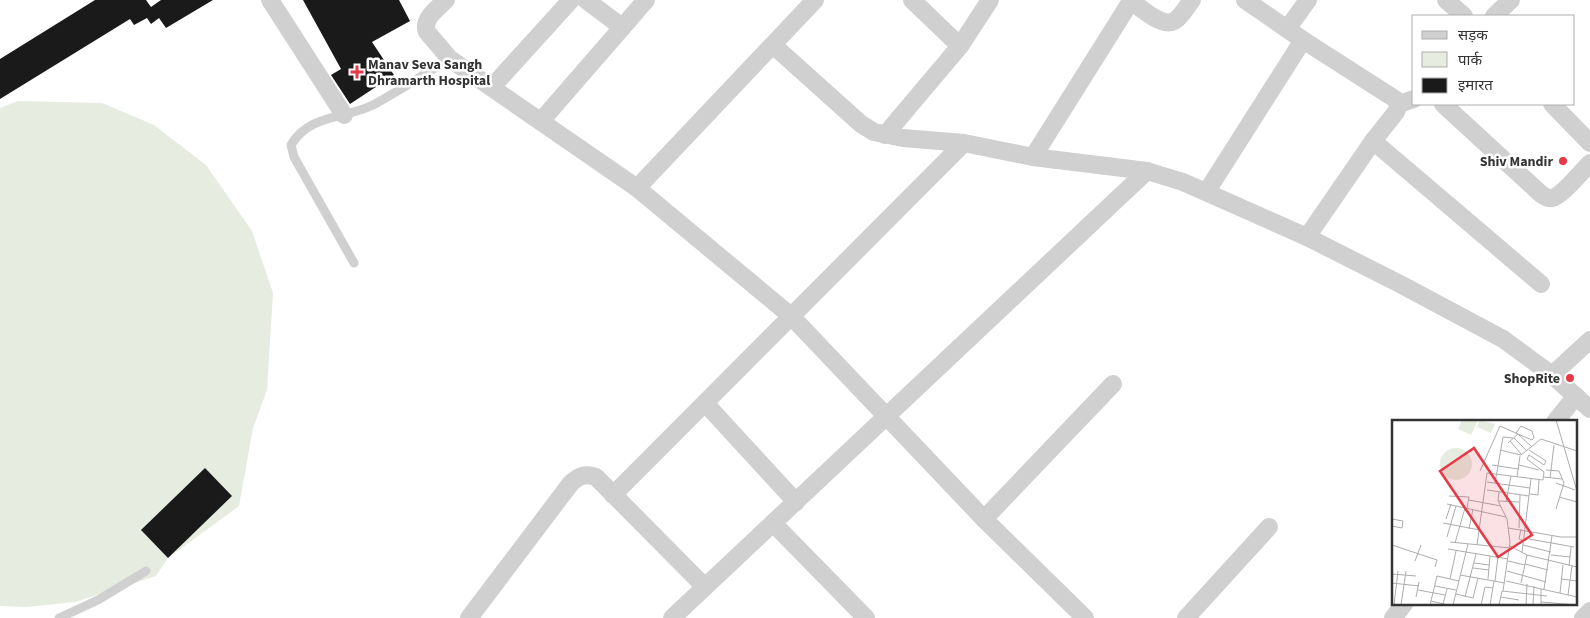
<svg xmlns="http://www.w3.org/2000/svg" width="1590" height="618" font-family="'Source Sans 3','Noto Sans Devanagari',sans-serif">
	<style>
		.green { fill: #e6ecdf }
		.building { fill: #1a1a1a }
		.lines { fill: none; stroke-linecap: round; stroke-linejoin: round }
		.lane { stroke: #d0d0d0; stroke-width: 9 }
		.street { stroke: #d0d0d0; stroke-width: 18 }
		.poi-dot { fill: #e63946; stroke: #fff; stroke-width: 2 }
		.labels { text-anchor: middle; stroke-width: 5; stroke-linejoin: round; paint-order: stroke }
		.poi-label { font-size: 14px; font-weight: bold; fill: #333; stroke: #fff; text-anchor: end }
		.inset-road { fill: none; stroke: #adadad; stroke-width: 1 }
		.view { fill: #e63946; fill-opacity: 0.15; stroke: #e63946; stroke-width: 2.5 }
		.inset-edge { fill: none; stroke: #333; stroke-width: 2.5 }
	</style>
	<rect width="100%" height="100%" fill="#fff"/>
	<!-- green -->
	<path class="green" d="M 18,101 L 102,103 L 154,125 L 206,165 L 252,231 L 273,293 L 267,390 L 253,428 L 239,506 L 168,558 L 156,576 L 75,602 L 26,607 L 0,606 L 0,108 Z"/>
	<!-- building -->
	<g class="building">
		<path d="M 95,0 L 146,0 L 151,7 L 161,0 L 213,0 L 166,28 L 159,18 L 151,24 L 147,18 L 134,25 L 130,19 L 0,99 L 0,59 Z"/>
		<path d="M 303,0 L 399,0 L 410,21 L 372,42 L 394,75 L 350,104 L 331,75 L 341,69 Z"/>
		<path d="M 205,468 L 232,496 L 168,558 L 141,530 Z"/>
	</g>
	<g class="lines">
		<!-- lane -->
		<g class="lane">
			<path d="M 354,263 L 294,157 L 291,145 C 309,114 345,119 373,105 C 399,91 424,74 450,59"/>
			<path d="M 59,618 L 98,600 L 146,571"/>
		</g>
		<!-- street -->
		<g class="street">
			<path d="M 270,0 L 344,115"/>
			<path d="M 446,0 C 437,9 422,19 427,32 L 450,59 L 637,188 L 791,316 L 984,519 L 1085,618"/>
			<path d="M 586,0 L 622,27"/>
			<path d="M 912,0 L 960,46"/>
			<path d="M 1130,0 C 1141,8 1165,31 1177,19 C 1183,14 1187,6 1192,0"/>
			<path d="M 1245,0 L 1303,40 L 1395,99 L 1399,104"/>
			<path d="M 1446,0 L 1464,16"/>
			<path d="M 1494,16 L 1511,0"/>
			<path d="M 1287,29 L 1308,0"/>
			<path d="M 773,45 L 861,124 L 874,132 L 903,138 L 964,143 L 1033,157 L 1147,171 L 1183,182 L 1307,237 L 1400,284 L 1503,339 L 1552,375 L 1590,409"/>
			<path d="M 492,87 L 571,0"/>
			<path d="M 1399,104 L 1414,99"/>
			<path d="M 1443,104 L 1541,194 C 1544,196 1548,199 1552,198 C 1562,196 1582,171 1590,163"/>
			<path d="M 1552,104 L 1590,143"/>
			<path d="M 541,121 L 646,0"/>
			<path d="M 885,135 L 960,46 L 990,0"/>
			<path d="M 1373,141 L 1541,284"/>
			<path d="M 1033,157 L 1131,1"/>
			<path d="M 637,188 L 815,0"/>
			<path d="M 1207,191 L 1303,40"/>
			<path d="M 1307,237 L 1373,141 L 1396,112 L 1399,104"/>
			<path d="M 1552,375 L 1590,340"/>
			<path d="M 705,403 L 796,502"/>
			<path d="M 1555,422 L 1576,396"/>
			<path d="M 613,495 L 964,143"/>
			<path d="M 984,519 L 1113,384"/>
			<path d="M 773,523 L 866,618"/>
			<path d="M 469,618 L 571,483 C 579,476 585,473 596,477 L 705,587"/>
			<path d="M 672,618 L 1147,171"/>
			<path d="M 1186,618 L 1269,527"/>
			<path d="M 1393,618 L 1404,604"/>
			<path d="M 1583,618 L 1590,611"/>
		</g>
	</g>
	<!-- markers -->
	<g class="poi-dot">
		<path d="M354.5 64.5h5v5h5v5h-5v5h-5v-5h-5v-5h5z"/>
		<circle cx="1563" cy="161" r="5"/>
		<circle cx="1570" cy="378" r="5"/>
	</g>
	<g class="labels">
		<!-- poi labels -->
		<g class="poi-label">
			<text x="368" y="69" text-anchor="start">Manav Seva Sangh<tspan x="368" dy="16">Dhramarth Hospital</tspan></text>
			<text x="1553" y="166">Shiv Mandir</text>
			<text x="1560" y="383">ShopRite</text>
		</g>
	</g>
	<!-- overview -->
	<g transform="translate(1392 420)">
		<rect width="185" height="185" fill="#fff"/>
		<path d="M 70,0 L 86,0 L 79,15 L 66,9 ZM 88,0 L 103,4 L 99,13 L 85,7 ZM48 44a16 16 0 1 1 32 0a16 16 0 1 1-32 0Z" fill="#e6ecdf"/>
		<path class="inset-road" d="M 164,0 L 185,71M 122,18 L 135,31M 118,21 L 130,35M 116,23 L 126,14 L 140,20 L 142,18 L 140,11 L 129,6 L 124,13M 108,30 L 129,35 L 149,19 L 185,31M 137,35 L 152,45 L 154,41 L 137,30M 100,45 L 126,49M 127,45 L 147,50M 154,50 L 167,51 L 172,63 L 164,89M 88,51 L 108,6 L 126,14 L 140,27M 125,57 L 128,36M 152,57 L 170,59M 158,58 L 162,25M 95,62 L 138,68M 103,63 L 111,17 L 121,18M 164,63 L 183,70M 95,70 L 137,76M 107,72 L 106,81 L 115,99 L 118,122 L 111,171M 138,74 L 146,75 L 147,60M 57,76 L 77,77 L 75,88M 167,77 L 185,82M 77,80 L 109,86M 107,81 L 127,82M 114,82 L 119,56M 55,84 L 114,97M 0,99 L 11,101 L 10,108 L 0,106M 54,99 L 59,84M 51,103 L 88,110M 116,108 L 169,117 L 185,117M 127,108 L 128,75M 77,109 L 81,89M 129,109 L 127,119 L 132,121M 55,117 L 64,86M 137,119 L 182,127M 58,122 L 118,128M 63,123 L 73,88M 0,125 L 45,140 L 43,147M 85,125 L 95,53 L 151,60 L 152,52 L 135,39 L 137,35M 131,125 L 159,132M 118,126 L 135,135 L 185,147M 56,129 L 116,139M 130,132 L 139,59M 159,135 L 178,137M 23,141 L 29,125M 116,141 L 133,145M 82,143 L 97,145M 133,144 L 156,150M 177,146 L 179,127M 81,148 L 97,150M 115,151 L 154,162M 0,154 L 24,156M 68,155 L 113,163M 58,159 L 64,131M 96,159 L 98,136M 169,159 L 185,161M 103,161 L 106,137M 114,161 L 185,177M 0,163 L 27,166M 129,163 L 135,135M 43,166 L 64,170M 152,169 L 160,116M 26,170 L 53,175M 168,173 L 171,145M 64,174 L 81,178 L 86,158M 176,175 L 180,146M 24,177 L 27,162M 73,177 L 84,134M 109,177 L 127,180M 39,181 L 56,185M 149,182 L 184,185M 51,184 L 55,169M 2,185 L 6,151M 9,185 L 14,151M 38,185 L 45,156 L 67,161M 61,185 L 76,124M 89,185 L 93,167 L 101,168M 98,185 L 102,161M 107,185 L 110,171 L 155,176M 134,185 L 135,164M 141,185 L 142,166M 149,185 L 149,169"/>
		<path class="view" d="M 82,28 L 140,115 L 106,137 L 48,51 Z"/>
		<rect width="185" height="185" class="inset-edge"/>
	</g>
	<!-- legend -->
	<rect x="1412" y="15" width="162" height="90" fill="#ffffff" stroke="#adadad"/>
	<rect x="1422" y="31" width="25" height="8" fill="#d0d0d0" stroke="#adadad"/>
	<text x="1458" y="40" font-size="15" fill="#333333">सड़क</text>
	<rect x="1422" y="52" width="25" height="15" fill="#e6ecdf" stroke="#adadad"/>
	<text x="1458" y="65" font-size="15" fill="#333333">पार्क</text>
	<rect x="1422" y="78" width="25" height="15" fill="#1a1a1a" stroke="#adadad"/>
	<text x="1458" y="90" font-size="15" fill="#333333">इमारत</text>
</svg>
